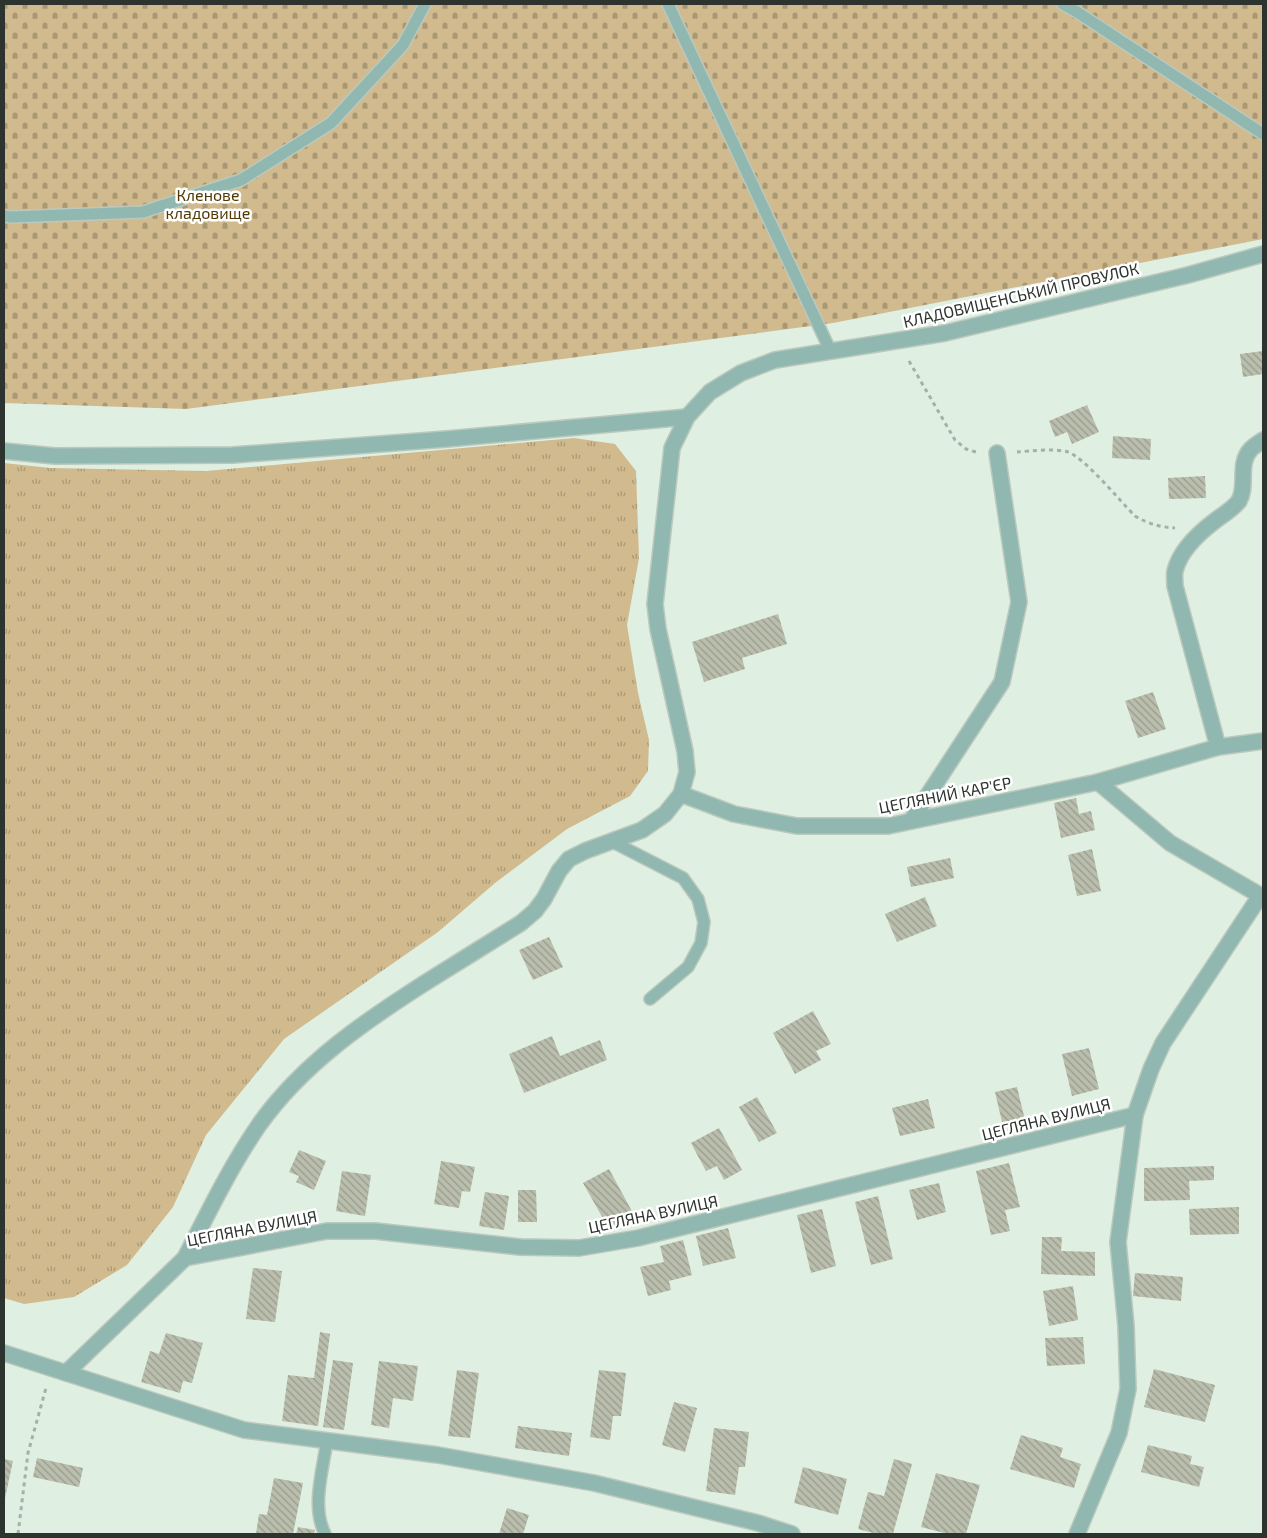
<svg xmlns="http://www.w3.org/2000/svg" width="1267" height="1538" font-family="'Exo 2',sans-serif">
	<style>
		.grass { fill: url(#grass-tufts) }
		.cemetery { fill: url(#cemetery-stones) }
		.building { fill: url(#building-back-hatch) }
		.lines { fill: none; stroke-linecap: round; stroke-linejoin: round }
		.lane-casing { stroke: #bbc9bd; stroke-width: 14 }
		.street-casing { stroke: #bbc9bd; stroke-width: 18 }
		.path { stroke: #a4b1a6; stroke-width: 3; stroke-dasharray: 4 4; stroke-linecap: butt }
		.lane { stroke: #91b7b1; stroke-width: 11 }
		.street { stroke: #91b7b1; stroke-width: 15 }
		.labels { text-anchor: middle; stroke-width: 5; stroke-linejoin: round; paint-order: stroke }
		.park-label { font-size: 16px; fill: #503a00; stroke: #fff }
		.street-label { font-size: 16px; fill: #2d332e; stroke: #fff }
	</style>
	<defs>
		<pattern id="grass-tufts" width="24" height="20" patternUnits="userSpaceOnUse" patternTransform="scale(1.25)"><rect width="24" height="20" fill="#d1ba8e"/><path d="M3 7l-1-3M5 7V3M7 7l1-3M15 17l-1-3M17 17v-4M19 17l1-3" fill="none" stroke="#aa9874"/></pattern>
		<pattern id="cemetery-stones" width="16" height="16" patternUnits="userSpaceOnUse" patternTransform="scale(1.25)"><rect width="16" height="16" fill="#d1ba8e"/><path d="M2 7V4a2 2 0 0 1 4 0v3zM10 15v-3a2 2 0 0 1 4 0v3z" fill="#aa9874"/></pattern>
		<pattern id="building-back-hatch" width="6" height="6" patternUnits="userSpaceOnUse" patternTransform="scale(1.25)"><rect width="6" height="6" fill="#babead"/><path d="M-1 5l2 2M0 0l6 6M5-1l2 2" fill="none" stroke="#989b8d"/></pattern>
	</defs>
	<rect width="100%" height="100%" fill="#dfefe1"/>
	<!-- grass -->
	<path class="grass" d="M 574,438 L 615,444 L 636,471 L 639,558 L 627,625 L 638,693 L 649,740 L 648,771 L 630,796 L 567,829 L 495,883 L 438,932 L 284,1039 L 206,1135 L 173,1207 L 127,1265 L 74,1297 L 24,1304 L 4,1298 L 4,463 L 50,468 L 206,471 Z"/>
	<!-- cemetery -->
	<path class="cemetery" d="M 4,4 L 1263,4 L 1263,239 L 833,323 L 186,409 L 4,403 Z"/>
	<!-- building -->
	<g class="building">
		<path d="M 1263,351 L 1263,374 L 1243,377 L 1240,354 Z"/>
		<path d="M 1087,405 L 1099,432 L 1072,444 L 1067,432 L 1055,437 L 1049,421 Z"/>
		<path d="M 1113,436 L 1151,439 L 1150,460 L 1112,458 Z"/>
		<path d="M 1205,476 L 1206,498 L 1169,499 L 1168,478 Z"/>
		<path d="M 778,614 L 787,644 L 742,658 L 745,669 L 704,682 L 692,642 Z"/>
		<path d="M 1153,692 L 1166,729 L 1138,738 L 1125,701 Z"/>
		<path d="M 1076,798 L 1079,814 L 1091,811 L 1095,830 L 1061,838 L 1054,803 Z"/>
		<path d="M 1092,849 L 1101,891 L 1077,896 L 1068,855 Z"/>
		<path d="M 950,858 L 954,878 L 911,887 L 907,867 Z"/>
		<path d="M 925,897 L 937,926 L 897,942 L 885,914 Z"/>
		<path d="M 549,937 L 563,967 L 533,980 L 519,950 Z"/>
		<path d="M 813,1011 L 831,1044 L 816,1051 L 821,1060 L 795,1074 L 773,1033 Z"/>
		<path d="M 552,1036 L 560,1056 L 600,1040 L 607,1060 L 524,1093 L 509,1054 Z"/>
		<path d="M 1089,1048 L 1099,1089 L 1072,1096 L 1062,1054 Z"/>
		<path d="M 1017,1087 L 1025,1120 L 1003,1126 L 995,1092 Z"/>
		<path d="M 757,1097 L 777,1133 L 759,1142 L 739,1107 Z"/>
		<path d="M 928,1099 L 935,1128 L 900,1136 L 892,1108 Z"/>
		<path d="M 719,1128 L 742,1170 L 724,1180 L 717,1166 L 706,1171 L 691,1143 Z"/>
		<path d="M 299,1150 L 326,1161 L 314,1190 L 296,1182 L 299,1176 L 289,1172 Z"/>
		<path d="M 441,1161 L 475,1167 L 470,1192 L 462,1191 L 459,1208 L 434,1204 Z"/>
		<path d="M 1009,1163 L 1020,1207 L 1005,1210 L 1010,1231 L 991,1235 L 976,1171 Z"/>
		<path d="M 1214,1166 L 1214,1180 L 1189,1181 L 1190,1200 L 1144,1201 L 1144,1168 Z"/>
		<path d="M 609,1169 L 634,1215 L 609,1229 L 583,1183 Z"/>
		<path d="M 342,1171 L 371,1175 L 365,1216 L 336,1211 Z"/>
		<path d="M 939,1183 L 946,1212 L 917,1220 L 909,1190 Z"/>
		<path d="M 518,1190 L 536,1190 L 537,1222 L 518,1222 Z"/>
		<path d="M 485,1192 L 509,1196 L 504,1230 L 479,1226 Z"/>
		<path d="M 878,1196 L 893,1259 L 871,1265 L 855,1202 Z"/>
		<path d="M 1239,1207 L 1239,1234 L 1190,1235 L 1189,1209 Z"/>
		<path d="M 822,1209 L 836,1266 L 811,1273 L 797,1215 Z"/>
		<path d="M 728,1228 L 736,1258 L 703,1266 L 696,1236 Z"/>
		<path d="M 1042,1237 L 1062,1237 L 1061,1251 L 1095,1252 L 1095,1276 L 1041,1274 Z"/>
		<path d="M 683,1240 L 692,1275 L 669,1281 L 671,1290 L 648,1296 L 640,1267 L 664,1262 L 660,1246 Z"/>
		<path d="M 253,1268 L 282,1271 L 275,1322 L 246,1319 Z"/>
		<path d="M 1135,1273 L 1183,1277 L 1181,1301 L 1133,1296 Z"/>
		<path d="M 1073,1286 L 1078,1320 L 1049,1326 L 1043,1291 Z"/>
		<path d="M 320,1332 L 330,1334 L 318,1426 L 282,1421 L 288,1375 L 314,1378 Z"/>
		<path d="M 166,1333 L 203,1343 L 192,1383 L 183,1381 L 180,1393 L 141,1382 L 150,1351 L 159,1354 Z"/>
		<path d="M 1083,1337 L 1085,1364 L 1047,1366 L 1045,1338 Z"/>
		<path d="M 333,1360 L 353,1363 L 344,1430 L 323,1427 Z"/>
		<path d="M 379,1361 L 418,1366 L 413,1401 L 393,1398 L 389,1428 L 371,1425 Z"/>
		<path d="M 1154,1369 L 1215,1385 L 1205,1422 L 1144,1407 Z"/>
		<path d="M 457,1370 L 479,1373 L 470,1438 L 448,1436 Z"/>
		<path d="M 599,1370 L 626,1373 L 621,1416 L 613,1416 L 610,1440 L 590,1437 Z"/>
		<path d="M 674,1402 L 697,1408 L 685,1452 L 662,1445 Z"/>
		<path d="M 518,1426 L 572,1433 L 569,1456 L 515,1448 Z"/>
		<path d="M 714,1428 L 749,1432 L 745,1467 L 739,1467 L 735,1495 L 706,1491 Z"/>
		<path d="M 1021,1435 L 1063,1448 L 1060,1457 L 1081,1464 L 1074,1488 L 1010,1469 Z"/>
		<path d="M 1148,1445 L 1192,1456 L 1190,1464 L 1204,1467 L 1199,1487 L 1141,1472 Z"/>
		<path d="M 37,1458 L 83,1468 L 79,1487 L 33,1477 Z"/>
		<path d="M 4,1459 L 13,1461 L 5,1498 L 4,1498 Z"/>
		<path d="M 894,1459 L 912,1464 L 893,1534 L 877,1534 L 858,1529 L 868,1492 L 884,1496 Z"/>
		<path d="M 803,1467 L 847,1479 L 838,1515 L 794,1503 Z"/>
		<path d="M 936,1473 L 980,1485 L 966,1534 L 948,1534 L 921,1527 Z"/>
		<path d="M 274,1478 L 303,1483 L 293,1534 L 256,1534 L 259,1514 L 267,1515 Z"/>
		<path d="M 507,1508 L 529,1515 L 523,1534 L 499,1534 Z"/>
		<path d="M 298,1527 L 315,1530 L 314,1534 L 296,1534 Z"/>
	</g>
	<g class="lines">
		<!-- lane casing -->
		<g class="lane-casing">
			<g id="lane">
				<path d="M 668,4 L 831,352"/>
				<path d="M 1063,4 L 1077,12 L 1263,134"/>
				<path d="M 4,216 L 11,217 L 143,212 L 241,180 L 331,123 L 403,45 L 425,4"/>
				<path d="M 611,841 L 683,878 L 698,899 L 704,922 L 701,943 L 688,967 L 650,999"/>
				<path d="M 325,1534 C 311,1506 323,1470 327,1440"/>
			</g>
		</g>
		<!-- street casing -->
		<g class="street-casing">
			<g id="street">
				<path d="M 4,451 L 55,456 L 233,455 L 447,439 L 687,417"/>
				<path d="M 1218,747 L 1175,586 C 1175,581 1174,575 1175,571 C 1180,550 1200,532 1216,520 C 1224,514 1233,509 1239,501 C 1248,485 1237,464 1251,449 C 1254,446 1259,443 1263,440"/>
				<path d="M 1098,782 L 1170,843 L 1263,897"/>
				<path d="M 681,794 L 734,814 L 797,826 L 888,826 L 1098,782 L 1218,747 L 1263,741"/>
				<path d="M 911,821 L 1002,682 L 1019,602 L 997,453"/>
				<path d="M 185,1258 C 208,1213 230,1167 259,1125 C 302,1064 365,1021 428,981 C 459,962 490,942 521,923 L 535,911 L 544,899 L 559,871 L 569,859 L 585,851 L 642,830 L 665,814 L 681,794 L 687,772 L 685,751 L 658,629 L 655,604 L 672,448 L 687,417 L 710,392 L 741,373 L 775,360 L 945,333 L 1188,275 L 1263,254"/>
				<path d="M 4,1353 L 244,1430 L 438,1455 L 594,1483 L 758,1523 L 792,1534"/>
				<path d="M 66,1373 L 185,1258 L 327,1231 L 375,1231 L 520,1247 L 579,1248 L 638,1238 L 1135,1115"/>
				<path d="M 1077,1534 L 1119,1433 L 1128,1389 L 1126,1326 L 1118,1242 L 1135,1115 L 1151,1069 L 1163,1043 L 1260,896"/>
			</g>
		</g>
		<!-- path -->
		<g class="path">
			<path d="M 909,361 L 955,440 L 966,449 L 976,452"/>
			<path d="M 1017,452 C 1031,451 1054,448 1068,452 C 1085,458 1120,501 1135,516 C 1148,524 1160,527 1175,528"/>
			<path d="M 18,1534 L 28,1453 L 46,1388"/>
		</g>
		<!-- lane -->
		<use href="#lane" class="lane"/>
		<!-- street -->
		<use href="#street" class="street"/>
	</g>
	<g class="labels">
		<!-- park labels -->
		<g class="park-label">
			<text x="208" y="201">Кленове<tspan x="208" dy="18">кладовище</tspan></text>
		</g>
		<!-- street labels -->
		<g class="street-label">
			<text transform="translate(1021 295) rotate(-13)" y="6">КЛАДОВИЩЕНСЬКИЙ ПРОВУЛОК</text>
			<text transform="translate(945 795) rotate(-11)" y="6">ЦЕГЛЯНИЙ КАР'ЄР</text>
			<text transform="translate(1046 1119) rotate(-14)" y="6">ЦЕГЛЯНА ВУЛИЦЯ</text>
			<text transform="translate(653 1214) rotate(-12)" y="6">ЦЕГЛЯНА ВУЛИЦЯ</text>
			<text transform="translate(252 1228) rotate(-11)" y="6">ЦЕГЛЯНА ВУЛИЦЯ</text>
		</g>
	</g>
	<!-- border -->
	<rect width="1267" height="1538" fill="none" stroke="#2d332e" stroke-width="10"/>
</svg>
